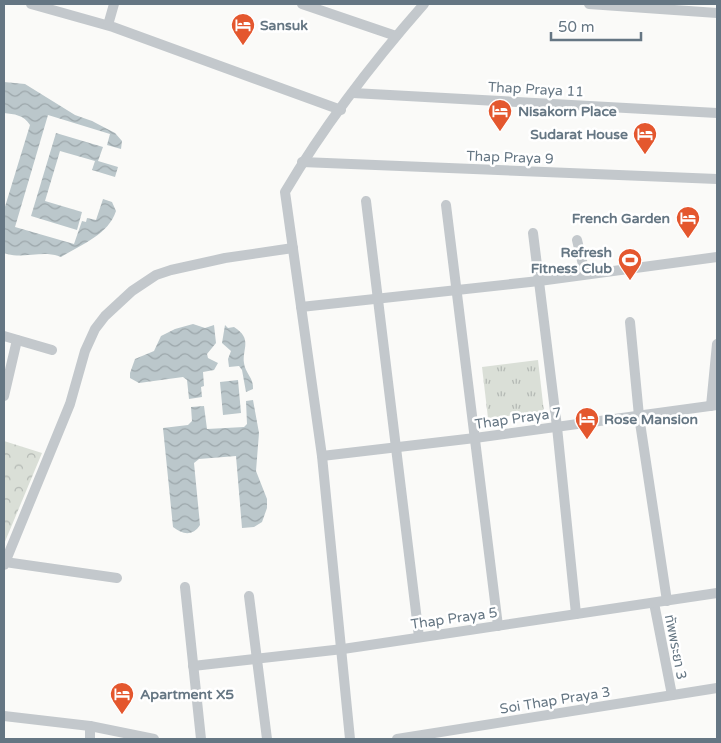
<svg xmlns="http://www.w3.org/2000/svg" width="721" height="743" font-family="'Varela Round','Noto Sans Thai',sans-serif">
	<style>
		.grass { fill: url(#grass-tufts) }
		.forest { fill: url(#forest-crowns) }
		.water { fill: url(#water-waves) }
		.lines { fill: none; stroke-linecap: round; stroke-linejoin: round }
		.street { stroke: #c3c8cc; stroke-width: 10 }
		.labels { text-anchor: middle; stroke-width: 5; stroke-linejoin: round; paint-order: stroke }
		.poi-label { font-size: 14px; font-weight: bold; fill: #657683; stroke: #fff; text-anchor: start }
		.street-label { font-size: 14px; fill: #657683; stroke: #fff }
	</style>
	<defs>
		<pattern id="grass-tufts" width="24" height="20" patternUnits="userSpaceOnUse" patternTransform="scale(1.25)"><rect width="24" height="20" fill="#dadfd7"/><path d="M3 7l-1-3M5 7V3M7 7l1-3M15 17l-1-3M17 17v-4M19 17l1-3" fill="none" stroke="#b4b9b4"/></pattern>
		<pattern id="forest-crowns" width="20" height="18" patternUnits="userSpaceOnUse" patternTransform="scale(1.25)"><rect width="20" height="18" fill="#dadfd7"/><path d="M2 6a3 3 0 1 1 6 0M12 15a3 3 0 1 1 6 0" fill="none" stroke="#b4b9b4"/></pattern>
		<pattern id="water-waves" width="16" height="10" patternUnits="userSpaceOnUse" patternTransform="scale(1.25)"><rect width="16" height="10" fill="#bbc7cb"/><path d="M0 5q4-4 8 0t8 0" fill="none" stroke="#9ca6aa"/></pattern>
	</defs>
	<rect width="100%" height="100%" fill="#fafaf8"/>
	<!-- grass -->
	<path class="grass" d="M 538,360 L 544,412 L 488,418 L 482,367 Z"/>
	<!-- forest -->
	<path class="forest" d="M 4,441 L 42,453 L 4,544 Z"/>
	<!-- water -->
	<g class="water">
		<path d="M 4,82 L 25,84 L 75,115 L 92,121 L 115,133 L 122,141 L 121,149 L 107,145 L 110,134 L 48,115 L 15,227 L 74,244 L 82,221 L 86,222 L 87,218 L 96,220 L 103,199 L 112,202 L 116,211 C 108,235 82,244 61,257 C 42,249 24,260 4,253 L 4,210 L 30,125 C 24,115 14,114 4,113 Z"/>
		<path d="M 56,133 L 103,147 L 98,161 L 118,167 L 115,177 L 92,170 L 95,161 L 60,151 L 45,201 L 82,212 L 77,230 L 31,216 Z"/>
		<path d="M 193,324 L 205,328 L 214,325 L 216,343 L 207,354 L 208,358 L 218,363 L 214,370 L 203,372 L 204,386 L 201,387 L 202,397 L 189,399 L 187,380 L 183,377 L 139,383 L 130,378 L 130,373 L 135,359 L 154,351 L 161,336 L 175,329 Z"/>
		<path d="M 225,325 L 228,328 L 234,327 C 253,339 242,349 244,363 C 245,373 254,378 253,389 L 246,392 L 242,370 L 239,366 L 229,367 L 228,359 L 231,351 L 222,343 Z"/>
		<path d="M 238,380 L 241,413 L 223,415 L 220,382 Z"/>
		<path d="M 253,400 L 259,433 L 256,471 L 267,499 L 267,508 L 262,522 L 254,527 L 242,528 L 236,456 L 199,459 L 194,463 L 200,525 C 193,536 183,535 173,527 L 163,428 L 188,425 L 192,421 L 191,407 L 204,406 L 207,429 L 244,427 L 247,424 L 246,401 Z"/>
	</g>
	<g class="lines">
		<!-- street -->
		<g class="street">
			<path d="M 31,4 L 113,27 L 341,110"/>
			<path d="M 302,4 L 396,36"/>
			<path d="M 589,4 L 717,13"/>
			<path d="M 108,25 L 114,4"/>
			<path d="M 353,93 L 717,113"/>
			<path d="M 302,162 L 717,179"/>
			<path d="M 366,201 L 419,637"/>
			<path d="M 446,205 L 498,626"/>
			<path d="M 533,233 L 557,427 L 576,614"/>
			<path d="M 577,240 L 585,273"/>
			<path d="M 301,307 L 539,281 L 717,257"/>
			<path d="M 630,322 L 639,416 L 667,601"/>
			<path d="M 4,336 L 52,350"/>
			<path d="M 4,396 L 17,340"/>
			<path d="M 711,406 L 717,344"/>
			<path d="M 322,456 L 475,438 L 717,405"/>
			<path d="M 5,562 L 117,578"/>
			<path d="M 4,565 L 70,404 L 85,351 L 95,329 L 105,316 L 132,291 L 156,275 L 171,270 L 225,258 L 293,248"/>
			<path d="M 185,587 L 201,739"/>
			<path d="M 249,596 L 267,739"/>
			<path d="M 654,603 L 672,695"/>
			<path d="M 193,666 L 343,649 L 717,593"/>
			<path d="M 4,716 L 90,726 L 154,739"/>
			<path d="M 90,739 L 90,726"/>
			<path d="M 350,739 L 322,456 L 285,192 C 324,126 373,62 424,4"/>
			<path d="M 397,739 L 717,688"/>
		</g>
	</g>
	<!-- icons -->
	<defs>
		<g id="hotel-pin" transform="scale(1.25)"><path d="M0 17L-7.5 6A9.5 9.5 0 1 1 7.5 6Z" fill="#e4572e" stroke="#fff"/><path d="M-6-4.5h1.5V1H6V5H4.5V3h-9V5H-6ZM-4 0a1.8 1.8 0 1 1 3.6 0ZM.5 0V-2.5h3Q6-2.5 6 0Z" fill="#fff"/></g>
		<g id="stadium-pin" transform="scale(1.25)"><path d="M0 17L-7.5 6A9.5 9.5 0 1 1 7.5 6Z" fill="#e4572e" stroke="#fff"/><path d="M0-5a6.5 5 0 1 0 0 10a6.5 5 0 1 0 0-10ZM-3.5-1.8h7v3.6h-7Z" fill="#fff"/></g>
	</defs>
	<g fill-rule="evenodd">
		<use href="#hotel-pin" x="243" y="25"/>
		<use href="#hotel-pin" x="500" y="111"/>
		<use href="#hotel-pin" x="645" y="134"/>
		<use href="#hotel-pin" x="688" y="218"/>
		<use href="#stadium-pin" x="630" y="260"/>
		<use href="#hotel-pin" x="587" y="419"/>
		<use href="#hotel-pin" x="122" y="694"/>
	</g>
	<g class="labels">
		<!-- poi labels -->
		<g class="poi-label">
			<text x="260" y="30">Sansuk</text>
			<text x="518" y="116">Nisakorn Place</text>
			<text x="628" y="139" text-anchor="end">Sudarat House</text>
			<text x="670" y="223" text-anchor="end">French Garden</text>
			<text x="612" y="257" text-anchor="end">Refresh<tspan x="612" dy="16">Fitness Club</tspan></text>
			<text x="604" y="424">Rose Mansion</text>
			<text x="140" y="699">Apartment X5</text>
		</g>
		<!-- street labels -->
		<g class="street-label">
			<text transform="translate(536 89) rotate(3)" y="5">Thap Praya 11</text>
			<text transform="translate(510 157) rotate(2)" y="5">Thap Praya 9</text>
			<text transform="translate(518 418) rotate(-8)" y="5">Thap Praya 7</text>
			<text transform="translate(454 618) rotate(-8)" y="5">Thap Praya 5</text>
			<text transform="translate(676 647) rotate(79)" y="5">ทัพพระยา 3</text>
			<text transform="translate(555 700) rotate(-9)" y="5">Soi Thap Praya 3</text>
		</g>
	</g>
	<!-- border -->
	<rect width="721" height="743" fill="none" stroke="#657683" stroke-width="10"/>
	<!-- scale -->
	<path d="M551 32v8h90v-8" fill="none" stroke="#657683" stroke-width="2.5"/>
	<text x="558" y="32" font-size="15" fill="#657683" stroke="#ffffff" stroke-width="4" paint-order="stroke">50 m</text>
</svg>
